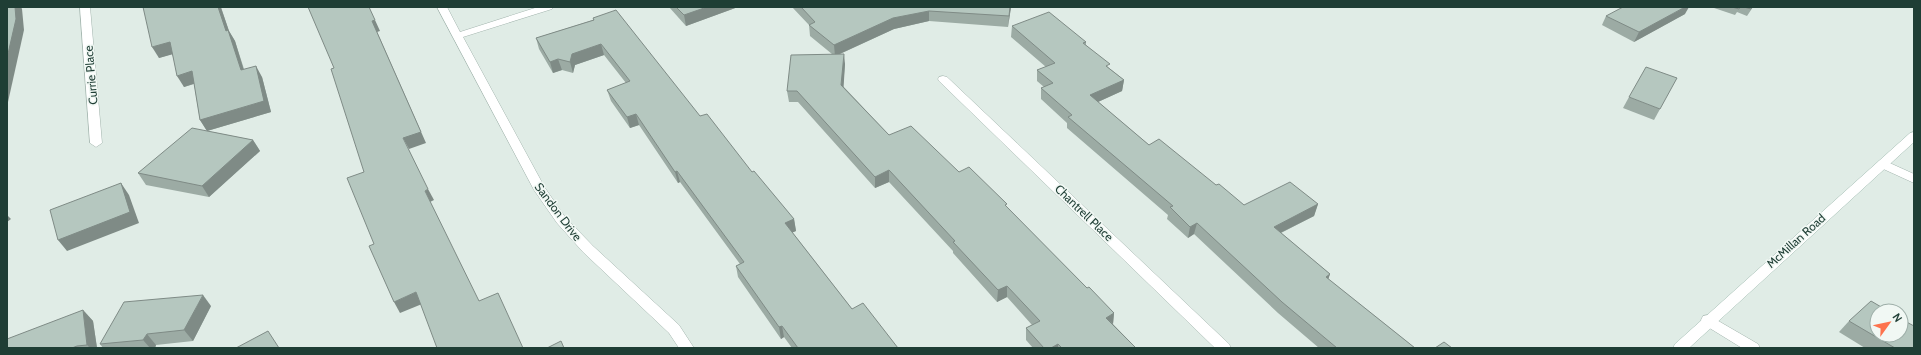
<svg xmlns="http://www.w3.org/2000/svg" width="1921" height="355" font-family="Cabin,sans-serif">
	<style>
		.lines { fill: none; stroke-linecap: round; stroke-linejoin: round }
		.street-casing { stroke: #a2b4ad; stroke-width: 1 }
		.secondary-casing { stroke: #9db9ae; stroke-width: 1 }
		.street { fill: #fff; fill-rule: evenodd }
		.secondary { fill: #fff; fill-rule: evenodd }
		.wall { fill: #9caba4 }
		.shaded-wall { fill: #7f8b86 }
		.building { fill: #b5c7bf; stroke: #7f8b86 }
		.labels { text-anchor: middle; stroke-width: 3; stroke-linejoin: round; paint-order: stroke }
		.street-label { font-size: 12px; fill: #1f3e35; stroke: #f1f8f4 }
	</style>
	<rect width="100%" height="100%" fill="#e0ece6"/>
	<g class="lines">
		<!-- street casing -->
		<g class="street-casing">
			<g id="street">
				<path d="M 80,7 L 90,7 L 102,143 L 96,147 L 90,143 Z"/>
				<path d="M 437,7 L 447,7 L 460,32 L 538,7 L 553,7 L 552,9 L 463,37 L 545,188 L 565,217 L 593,246 L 679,325 L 694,348 L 679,348 L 669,333 L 583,252 L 557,223 L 534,190 Z"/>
				<path d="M 943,76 L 947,77 L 1229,344 L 1231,348 L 1215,348 L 939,81 L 938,79 L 939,77 Z"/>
				<path d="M 1883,160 L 1914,174 L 1914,183 L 1879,167 L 1877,164 L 1879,161 Z"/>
				<path d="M 1708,315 L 1758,344 L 1760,348 L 1742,348 L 1703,324 L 1701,320 L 1703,316 Z"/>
			</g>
		</g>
		<!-- secondary casing -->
		<g class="secondary-casing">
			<path id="secondary" d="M 1914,132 L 1914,142 L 1689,348 L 1673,348 L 1675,344 L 1910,133 Z"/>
		</g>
		<!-- street -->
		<use href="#street" class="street"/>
		<!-- secondary -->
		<use href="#secondary" class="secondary"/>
	</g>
	<!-- wall -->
	<g class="wall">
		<path d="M 143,7 L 221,7 L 229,31 L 235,41 L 244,69 L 262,77 L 271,112 L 207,131 L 253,140 L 260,151 L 209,197 L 146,185 L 138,173 L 207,131 L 200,120 L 194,84 L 184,87 L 172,54 L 159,58 Z"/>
		<path d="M 669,7 L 738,7 L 686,26 Z"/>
		<path d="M 792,7 L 1011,7 L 1008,27 L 929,21 L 894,29 L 840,54 L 845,64 L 843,86 L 889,135 L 959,172 L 1007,208 L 1087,288 L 1114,313 L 1113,324 L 1136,348 L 1033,348 L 1026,340 L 1026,328 L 1032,325 L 1007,297 L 997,302 L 953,253 L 953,251 L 889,182 L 875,188 L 798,102 L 789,102 L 787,91 L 832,54 L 810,36 L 809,25 Z"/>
		<path d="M 1711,7 L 1753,7 L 1747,16 L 1737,12 L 1735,15 Z"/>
		<path d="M 1685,14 L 1634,42 L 1602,25 L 1606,16 Z"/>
		<path d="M 593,18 L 700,116 L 794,219 L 796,231 L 792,232 L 852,309 L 898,348 L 792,348 L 784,337 L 781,339 L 738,277 L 736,266 L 740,264 L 680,182 L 678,183 L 639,125 L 630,128 L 611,101 L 607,90 L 626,83 L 604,55 L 575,65 L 573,73 L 562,70 L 553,73 L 539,49 L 536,38 L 593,20 Z"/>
		<path d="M 1012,26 L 1086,42 L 1086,45 L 1109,68 L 1124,80 L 1122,91 L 1098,102 L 1149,145 L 1216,185 L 1244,205 L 1318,204 L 1314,216 L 1281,233 L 1330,274 L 1328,279 L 1415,348 L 1319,348 L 1278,313 L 1194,234 L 1188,238 L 1167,219 L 1168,215 L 1067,128 L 1067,123 L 1041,99 L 1041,88 L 1044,87 L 1037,81 L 1037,70 L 1046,67 L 1011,37 Z"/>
		<path d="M 1629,97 L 1660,109 L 1654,120 L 1623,108 Z"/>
		<path d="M 211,306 L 193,341 L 156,345 L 155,348 L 103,348 L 100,344 Z"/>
		<path d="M 83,310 L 93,321 L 97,348 L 7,348 Z"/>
		<path d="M 1849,321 L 1914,348 L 1865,348 L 1839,332 Z"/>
	</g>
	<!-- shaded-wall -->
	<g class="shaded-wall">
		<path d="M 15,7 L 21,7 L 22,9 L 24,30 L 8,102 L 7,103 L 7,58 Z"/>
		<path d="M 218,7 L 221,7 L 221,8 L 229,31 L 235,41 L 247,81 L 241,70 L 226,31 Z"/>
		<path d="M 707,7 L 738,7 L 686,26 L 684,15 Z"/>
		<path d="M 1010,7 L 1011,7 L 1008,27 L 1009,16 Z"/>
		<path d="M 1685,7 L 1689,7 L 1685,14 L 1634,42 L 1639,32 Z"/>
		<path d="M 929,11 L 929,21 L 894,29 L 835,56 L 834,45 L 893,18 Z"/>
		<path d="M 375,20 L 380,31 L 377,32 L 426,143 L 409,149 L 403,138 L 372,21 Z"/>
		<path d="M 170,42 L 177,53 L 159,58 L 152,47 Z"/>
		<path d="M 601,44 L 604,55 L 575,65 L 573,73 L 570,62 L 572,54 Z"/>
		<path d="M 844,54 L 845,64 L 843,96 L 841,85 Z"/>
		<path d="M 558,59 L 562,70 L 553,73 L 550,62 Z"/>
		<path d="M 256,66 L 262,77 L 271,112 L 207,131 L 200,120 Z"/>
		<path d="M 192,71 L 199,82 L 184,87 L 177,76 Z"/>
		<path d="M 1124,80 L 1122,91 L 1089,106 L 1090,95 Z"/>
		<path d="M 636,114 L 639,125 L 630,128 L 627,117 Z"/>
		<path d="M 253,140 L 260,151 L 209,197 L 202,186 Z"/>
		<path d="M 889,170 L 889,182 L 875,188 L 875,177 Z"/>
		<path d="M 677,171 L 680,182 L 678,183 L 675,172 Z"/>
		<path d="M 121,183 L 129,195 L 139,223 L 67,251 L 58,240 Z"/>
		<path d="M 428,189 L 434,200 L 430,202 L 425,191 Z"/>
		<path d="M 1318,204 L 1314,216 L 1270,238 L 1274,227 Z"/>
		<path d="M 7,215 L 11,219 L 7,222 Z"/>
		<path d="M 794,219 L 796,231 L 787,235 L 785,223 Z"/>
		<path d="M 1197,223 L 1194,234 L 1188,238 L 1190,227 Z"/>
		<path d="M 1330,274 L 1326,286 L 1326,277 Z"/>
		<path d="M 1007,286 L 1007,297 L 997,302 L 998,290 Z"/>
		<path d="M 416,292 L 422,304 L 400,313 L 394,302 Z"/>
		<path d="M 203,295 L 211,306 L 193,341 L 184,330 Z"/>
		<path d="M 83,310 L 93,321 L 97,348 L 90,348 L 87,345 Z"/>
		<path d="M 1114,313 L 1113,324 L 1106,318 Z"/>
		<path d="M 782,326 L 784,337 L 781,339 L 779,327 Z"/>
		<path d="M 147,334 L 156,345 L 155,348 L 150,348 L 143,340 Z"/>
		<path d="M 1058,344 L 1058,348 L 1051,348 Z"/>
	</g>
	<!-- building -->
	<g class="building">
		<path d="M 7,7 L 15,7 L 16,19 L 7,58 Z"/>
		<path d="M 143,7 L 218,7 L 226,31 L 228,30 L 241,70 L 256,66 L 264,101 L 200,120 L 192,71 L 177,76 L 170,42 L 152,47 Z"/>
		<path d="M 308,7 L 369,7 L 375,20 L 372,21 L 421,132 L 403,138 L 428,189 L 425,191 L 479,301 L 498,293 L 523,348 L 437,348 L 416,292 L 394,302 L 369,246 L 374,244 L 347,178 L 364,172 L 331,69 L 334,68 Z"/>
		<path d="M 676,7 L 707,7 L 684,15 Z"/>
		<path d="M 801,7 L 1010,7 L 1009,16 L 929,11 L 893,18 L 834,45 L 809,25 L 815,22 Z"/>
		<path d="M 1623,7 L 1685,7 L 1639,32 L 1606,16 Z"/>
		<path d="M 1732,7 L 1740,7 L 1739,9 Z"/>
		<path d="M 1744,7 L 1752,7 L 1751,9 Z"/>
		<path d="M 616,10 L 700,116 L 707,114 L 752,172 L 754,171 L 794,219 L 785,223 L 852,309 L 863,303 L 898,348 L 798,348 L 782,326 L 779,327 L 736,266 L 744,262 L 677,171 L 675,172 L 636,114 L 627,117 L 607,90 L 630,81 L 601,44 L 572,54 L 570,62 L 558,59 L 550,62 L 536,38 L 594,20 L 593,18 Z"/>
		<path d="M 1049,12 L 1086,42 L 1083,43 L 1110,64 L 1106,66 L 1124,80 L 1090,95 L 1149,145 L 1159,139 L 1216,185 L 1219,184 L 1244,205 L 1290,182 L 1318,204 L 1274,227 L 1330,274 L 1326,277 L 1415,348 L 1337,348 L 1282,302 L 1197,223 L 1190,227 L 1170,207 L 1173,206 L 1068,117 L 1072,115 L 1041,88 L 1053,83 L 1037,70 L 1055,63 L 1012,26 Z"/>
		<path d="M 844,54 L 841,85 L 889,135 L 911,126 L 959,172 L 969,167 L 1007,204 L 1005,205 L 1087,288 L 1089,287 L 1114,313 L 1106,318 L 1136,348 L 1062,348 L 1058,344 L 1051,348 L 1044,348 L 1026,328 L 1040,321 L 1007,286 L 998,290 L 953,242 L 955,241 L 889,170 L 875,177 L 797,91 L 787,91 L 791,55 Z"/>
		<path d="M 1646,67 L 1677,78 L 1660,109 L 1629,97 Z"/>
		<path d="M 192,128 L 253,140 L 202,186 L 138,173 Z"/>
		<path d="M 121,183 L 130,212 L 58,240 L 50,210 Z"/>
		<path d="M 203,295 L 184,330 L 147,334 L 143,340 L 100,344 L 124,302 Z"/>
		<path d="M 1871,301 L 1888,311 L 1877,311 L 1877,335 L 1901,335 L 1901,319 L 1914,326 L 1914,348 L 1895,348 L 1849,321 Z"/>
		<path d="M 83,310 L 87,345 L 77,346 L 72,348 L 7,348 L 7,339 Z"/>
		<path d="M 268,331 L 279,348 L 236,348 Z"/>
		<path d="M 561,341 L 564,348 L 547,348 Z"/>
		<path d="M 1444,342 L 1452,348 L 1435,348 Z"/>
	</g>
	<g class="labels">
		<!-- street labels -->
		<g class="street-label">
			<text transform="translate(91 75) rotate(-95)" y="4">Currie Place</text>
			<text transform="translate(558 212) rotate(53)" y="4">Sandon Drive</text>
			<text transform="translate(1084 213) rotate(44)" y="4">Chantrell Place</text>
			<text transform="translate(1796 241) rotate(-42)" y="4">McMillan Road</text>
		</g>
	</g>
	<!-- border -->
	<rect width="1921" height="355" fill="none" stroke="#1f3e35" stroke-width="16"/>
	<!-- north arrow -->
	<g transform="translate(1889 323) rotate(57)"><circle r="19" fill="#f1f8f4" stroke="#9daea8"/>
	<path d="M0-3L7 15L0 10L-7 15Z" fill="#fd734d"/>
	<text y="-6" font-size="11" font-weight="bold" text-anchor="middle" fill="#1f3e35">N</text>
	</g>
</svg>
